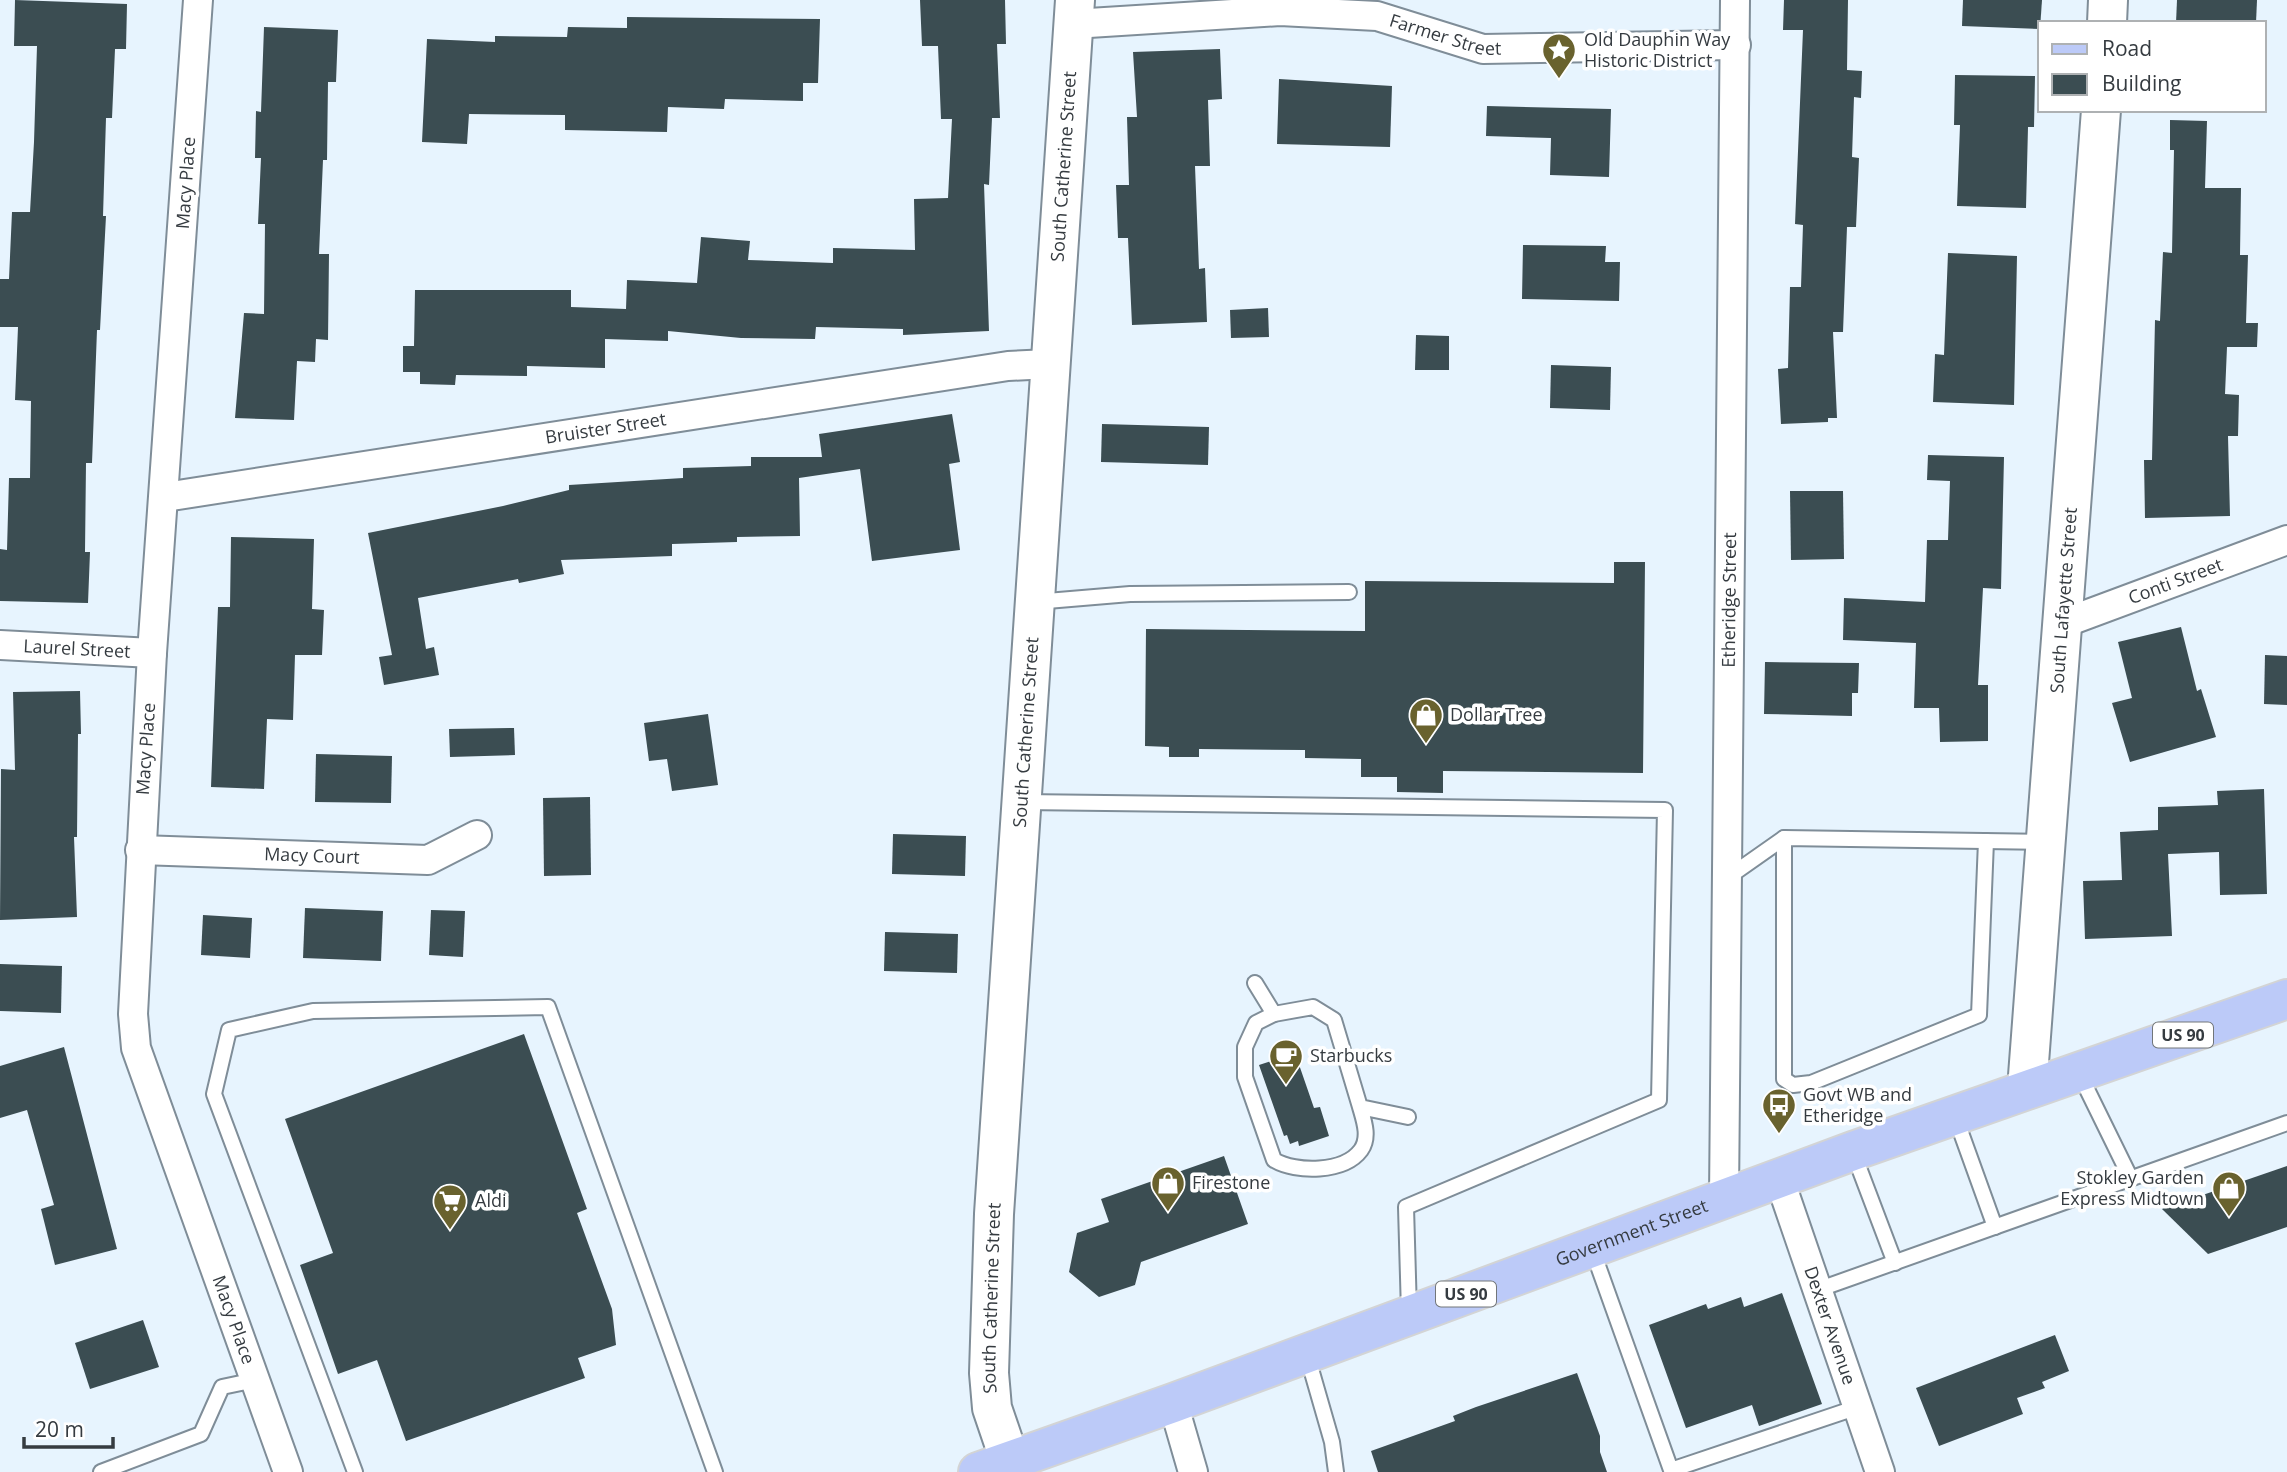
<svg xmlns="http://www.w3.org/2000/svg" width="2287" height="1472" font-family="'Open Sans',sans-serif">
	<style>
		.building { fill: #3b4d52 }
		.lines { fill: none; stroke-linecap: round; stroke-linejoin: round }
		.lane-casing { stroke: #7f8d98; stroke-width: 18 }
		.street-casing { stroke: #7f8d98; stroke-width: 32 }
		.secondary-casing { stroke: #7f8d98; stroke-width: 42 }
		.primary-casing { stroke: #d3d4d5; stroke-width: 42 }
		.lane { stroke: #fff; stroke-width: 14 }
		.street { stroke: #fff; stroke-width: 28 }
		.secondary { stroke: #fff; stroke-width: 38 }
		.primary { stroke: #bccaf8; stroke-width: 38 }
		.labels { text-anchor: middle; stroke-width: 7; stroke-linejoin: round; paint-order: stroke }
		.shield { fill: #fff; stroke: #727679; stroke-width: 2 }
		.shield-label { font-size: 16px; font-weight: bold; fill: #353b40 }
		.street-label { font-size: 18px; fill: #353b40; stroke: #fff }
		.poi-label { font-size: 18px; fill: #353b40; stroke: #fff; text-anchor: start }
	</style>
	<rect width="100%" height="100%" fill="#e7f4fe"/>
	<!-- building -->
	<g class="building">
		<path d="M 15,0 L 127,4 L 126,49 L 115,49 L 112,118 L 106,118 L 103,216 L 106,216 L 100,330 L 97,330 L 92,463 L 86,463 L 85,552 L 90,552 L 88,603 L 0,601 L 0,549 L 7,550 L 9,478 L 30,478 L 31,401 L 15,400 L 18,327 L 0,327 L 0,279 L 9,279 L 12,212 L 30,212 L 34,142 L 37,46 L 14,46 Z"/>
		<path d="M 920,0 L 1005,0 L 1006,44 L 997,44 L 1000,118 L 992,118 L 989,185 L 984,184 L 989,331 L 903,335 L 903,329 L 816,327 L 815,339 L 741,338 L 668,331 L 668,341 L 605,339 L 605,368 L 527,366 L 527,376 L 456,375 L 455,385 L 420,384 L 420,372 L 403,372 L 403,346 L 414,346 L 415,290 L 571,290 L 571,307 L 626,309 L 627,280 L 697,283 L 701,237 L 750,241 L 748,260 L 833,263 L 833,248 L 915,250 L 914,199 L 948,198 L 952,119 L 941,119 L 938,46 L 922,46 Z"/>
		<path d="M 1784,0 L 1848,0 L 1847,70 L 1862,71 L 1861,98 L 1854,97 L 1852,157 L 1859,158 L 1856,227 L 1847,227 L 1843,332 L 1833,332 L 1837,418 L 1828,418 L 1828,422 L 1781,424 L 1778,369 L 1788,368 L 1790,287 L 1801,287 L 1803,225 L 1795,224 L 1803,30 L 1783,30 Z"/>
		<path d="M 1963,0 L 2042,0 L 2040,29 L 1962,26 Z"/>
		<path d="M 2177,0 L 2257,0 L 2256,23 L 2176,23 Z"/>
		<path d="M 627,17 L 820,19 L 818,83 L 803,83 L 803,101 L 725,99 L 724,109 L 668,107 L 667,132 L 565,130 L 565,115 L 469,114 L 467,144 L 422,142 L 427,39 L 495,42 L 495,36 L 567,37 L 568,27 L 627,28 Z"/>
		<path d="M 264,27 L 338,30 L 336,82 L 328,82 L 327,160 L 323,160 L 319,254 L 329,254 L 328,340 L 316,339 L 315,362 L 297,361 L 294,420 L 235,418 L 244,313 L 264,314 L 265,224 L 258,224 L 261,158 L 255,158 L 256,111 L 261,112 Z"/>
		<path d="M 1220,49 L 1222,99 L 1208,100 L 1210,166 L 1195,166 L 1199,269 L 1205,268 L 1207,322 L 1132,325 L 1128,238 L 1118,238 L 1116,185 L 1129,185 L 1127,117 L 1137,117 L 1133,52 Z"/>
		<path d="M 1955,75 L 2035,76 L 2034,127 L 2028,127 L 2026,208 L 1957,206 L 1960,125 L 1954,125 Z"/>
		<path d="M 1279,79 L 1392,86 L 1390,147 L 1277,144 Z"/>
		<path d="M 1487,106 L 1611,109 L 1609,177 L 1550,175 L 1551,138 L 1486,136 Z"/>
		<path d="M 2170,120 L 2207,121 L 2205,188 L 2241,188 L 2240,255 L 2248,255 L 2246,323 L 2258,323 L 2257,347 L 2227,347 L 2225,394 L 2239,395 L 2238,436 L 2228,436 L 2230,516 L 2145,518 L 2144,460 L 2152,460 L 2155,320 L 2160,321 L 2163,252 L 2172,253 L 2174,150 L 2170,150 Z"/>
		<path d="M 1523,245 L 1606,246 L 1605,262 L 1620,262 L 1619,301 L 1522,299 Z"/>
		<path d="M 1948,253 L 2017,256 L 2014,405 L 1933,402 L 1935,354 L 1944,355 Z"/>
		<path d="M 1268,308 L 1269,337 L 1231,338 L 1230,310 Z"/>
		<path d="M 1416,335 L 1449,336 L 1449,370 L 1415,370 Z"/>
		<path d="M 1551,365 L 1611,367 L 1610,410 L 1550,408 Z"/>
		<path d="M 952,414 L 960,462 L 949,464 L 960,550 L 872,561 L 860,469 L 799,478 L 800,536 L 737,537 L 737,542 L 672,544 L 672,556 L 561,560 L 564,574 L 519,583 L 518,579 L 418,598 L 426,649 L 434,647 L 439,675 L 384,685 L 379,657 L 392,655 L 368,533 L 503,506 L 569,490 L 569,485 L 683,478 L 683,468 L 751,466 L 751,457 L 822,457 L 819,434 Z"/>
		<path d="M 1102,424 L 1209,427 L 1208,465 L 1101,462 Z"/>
		<path d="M 1928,455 L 2004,457 L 2001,589 L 1983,588 L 1978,685 L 1988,685 L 1988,741 L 1940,742 L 1939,708 L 1914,708 L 1916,643 L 1843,640 L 1844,598 L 1925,602 L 1927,540 L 1948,540 L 1950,481 L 1927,480 Z"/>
		<path d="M 1790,491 L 1843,491 L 1844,559 L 1791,560 Z"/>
		<path d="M 231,537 L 314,539 L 312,609 L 324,610 L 322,655 L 295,655 L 293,720 L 267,719 L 264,789 L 211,787 L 218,607 L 230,607 Z"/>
		<path d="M 1614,562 L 1645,562 L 1643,773 L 1443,771 L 1443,793 L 1397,792 L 1397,777 L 1361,777 L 1361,759 L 1305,758 L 1305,750 L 1199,749 L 1199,757 L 1169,757 L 1169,747 L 1145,746 L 1146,629 L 1365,631 L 1365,581 L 1614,583 Z"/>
		<path d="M 2181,627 L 2197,691 L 2201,689 L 2216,737 L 2130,762 L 2112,703 L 2132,698 L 2118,642 Z"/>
		<path d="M 2265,655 L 2287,656 L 2287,705 L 2264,704 Z"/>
		<path d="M 1765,662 L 1859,663 L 1858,693 L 1852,693 L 1852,716 L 1764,714 Z"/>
		<path d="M 80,691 L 81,734 L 78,734 L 77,837 L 74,837 L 77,917 L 0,920 L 1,769 L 15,770 L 13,692 Z"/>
		<path d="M 708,714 L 718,785 L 672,791 L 667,759 L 649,761 L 644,723 Z"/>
		<path d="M 514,728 L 515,755 L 450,757 L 449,729 Z"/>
		<path d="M 316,754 L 392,756 L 391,803 L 315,802 Z"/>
		<path d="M 2264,789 L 2267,894 L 2220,895 L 2219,852 L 2168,854 L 2172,936 L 2085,939 L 2083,881 L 2122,880 L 2120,832 L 2158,830 L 2158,807 L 2218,805 L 2217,791 Z"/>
		<path d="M 590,797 L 591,875 L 544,876 L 543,798 Z"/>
		<path d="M 893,834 L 966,836 L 965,876 L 892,874 Z"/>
		<path d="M 305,908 L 383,911 L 381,961 L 303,958 Z"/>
		<path d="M 431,910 L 465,911 L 463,957 L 429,955 Z"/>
		<path d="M 203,915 L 252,918 L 250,958 L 201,955 Z"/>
		<path d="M 885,932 L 958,934 L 957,973 L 884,971 Z"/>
		<path d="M 0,964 L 62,966 L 61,1013 L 0,1011 Z"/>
		<path d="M 524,1034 L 587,1209 L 577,1213 L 612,1309 L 616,1345 L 578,1358 L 585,1378 L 406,1441 L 377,1360 L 338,1374 L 300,1265 L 333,1253 L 285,1119 Z"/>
		<path d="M 64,1047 L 117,1249 L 55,1265 L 41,1209 L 54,1205 L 27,1110 L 0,1118 L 0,1066 Z"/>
		<path d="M 1295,1053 L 1314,1108 L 1320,1107 L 1329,1136 L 1299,1146 L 1298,1141 L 1290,1144 L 1287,1135 L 1284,1136 L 1259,1065 Z"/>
		<path d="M 1224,1156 L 1248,1224 L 1141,1262 L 1135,1285 L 1099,1297 L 1069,1272 L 1077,1233 L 1109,1222 L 1101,1199 Z"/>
		<path d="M 2287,1166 L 2287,1227 L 2208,1254 L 2162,1209 Z"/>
		<path d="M 1782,1293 L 1822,1404 L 1759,1426 L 1752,1405 L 1686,1428 L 1649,1325 L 1706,1304 L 1708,1309 L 1741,1297 L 1744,1307 Z"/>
		<path d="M 143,1320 L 159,1367 L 90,1389 L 75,1343 Z"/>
		<path d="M 2055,1335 L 2069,1371 L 2042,1382 L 2045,1388 L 2017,1398 L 2023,1414 L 1939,1446 L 1916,1388 Z"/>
		<path d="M 1577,1373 L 1600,1436 L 1600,1452 L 1607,1472 L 1378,1472 L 1371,1451 L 1455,1421 L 1453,1416 L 1476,1407 Z"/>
	</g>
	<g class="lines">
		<!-- lane casing -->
		<g class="lane-casing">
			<g id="lane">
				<path d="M 1035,602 L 1130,594 L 1349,592"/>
				<path d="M 1022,802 L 1665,810 L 1659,1100 L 1406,1207 L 1409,1312"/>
				<path d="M 1784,838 L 1784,1079 L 1793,1085 L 1811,1083 L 1979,1015 L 1986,841"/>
				<path d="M 1727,878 L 1784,838 L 2045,842"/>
				<path d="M 1255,983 L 1274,1014"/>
				<path d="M 2079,1073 L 2131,1179"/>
				<path d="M 1360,1107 C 1364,1121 1370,1137 1361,1150 C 1344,1173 1296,1173 1274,1160 L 1245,1077 L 1245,1047 L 1256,1023 L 1274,1014 L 1313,1007 L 1334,1020 L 1360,1107 L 1408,1117"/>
				<path d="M 1955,1116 L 1995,1227"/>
				<path d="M 1853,1152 L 1895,1263"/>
				<path d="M 1592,1249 L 1671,1470 L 1858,1407"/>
				<path d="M 1817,1290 L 2287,1123"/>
				<path d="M 1307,1355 L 1332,1442 L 1336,1472"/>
				<path d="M 101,1472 L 201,1434 L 222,1387 L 255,1380"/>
				<path d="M 355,1472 L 214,1094 L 229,1030 L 313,1011 L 548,1007 L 715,1472"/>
			</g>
		</g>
		<!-- street casing -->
		<g class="street-casing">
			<g id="street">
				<path id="s1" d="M 198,0 L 152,653 L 133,1014 L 136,1048 L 288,1472"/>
				<path id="s2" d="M 1073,24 L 1280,11 L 1377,16 L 1483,49 L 1736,45"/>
				<path id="s3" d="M 165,497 L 1008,366 L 1049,364"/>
				<path id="s4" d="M 2064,623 L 2287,540"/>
				<path id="s5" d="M 0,645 L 152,653"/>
				<path id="s6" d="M 140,850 L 428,860 L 477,835"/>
				<path id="s7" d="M 1779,1178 L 1880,1472"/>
				<path id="s8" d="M 1724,1198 L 1735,0"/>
				<path d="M 1173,1403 L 1193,1472"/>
			</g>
		</g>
		<!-- secondary casing -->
		<g class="secondary-casing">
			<g id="secondary">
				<path d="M 2107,23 L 2108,0"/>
				<path id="s9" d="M 2027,1089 L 2101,110"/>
				<path id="s10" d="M 1010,1461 L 992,1408 L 989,1373 L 994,1214 L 1075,0"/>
			</g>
		</g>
		<!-- primary casing -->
		<g class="primary-casing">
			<g id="primary">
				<path id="s11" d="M 978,1472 L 1173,1403 L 1853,1151 L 2287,999"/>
			</g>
		</g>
		<!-- lane -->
		<use href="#lane" class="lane"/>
		<!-- street -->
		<use href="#street" class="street"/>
		<!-- secondary -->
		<use href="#secondary" class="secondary"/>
		<!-- primary -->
		<use href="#primary" class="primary"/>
	</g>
	<!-- icons -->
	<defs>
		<g id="sight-pin" transform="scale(1.75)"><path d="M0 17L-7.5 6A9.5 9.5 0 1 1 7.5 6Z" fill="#69622e" stroke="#fff"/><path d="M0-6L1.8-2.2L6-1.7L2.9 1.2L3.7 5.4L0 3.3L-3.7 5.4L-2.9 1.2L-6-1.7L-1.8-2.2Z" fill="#fff"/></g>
		<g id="shop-pin" transform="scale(1.75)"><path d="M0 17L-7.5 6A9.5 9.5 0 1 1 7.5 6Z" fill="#69622e" stroke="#fff"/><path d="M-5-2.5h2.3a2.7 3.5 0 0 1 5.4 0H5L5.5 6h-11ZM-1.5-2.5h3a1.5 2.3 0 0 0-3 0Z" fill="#fff"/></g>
		<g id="cafe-pin" transform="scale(1.75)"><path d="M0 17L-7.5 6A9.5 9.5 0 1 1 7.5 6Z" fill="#69622e" stroke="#fff"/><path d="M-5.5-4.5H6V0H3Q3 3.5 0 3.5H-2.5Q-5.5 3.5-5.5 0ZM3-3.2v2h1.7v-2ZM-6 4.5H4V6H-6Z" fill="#fff"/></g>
		<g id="bus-pin" transform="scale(1.75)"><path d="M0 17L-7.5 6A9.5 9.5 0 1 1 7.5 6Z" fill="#69622e" stroke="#fff"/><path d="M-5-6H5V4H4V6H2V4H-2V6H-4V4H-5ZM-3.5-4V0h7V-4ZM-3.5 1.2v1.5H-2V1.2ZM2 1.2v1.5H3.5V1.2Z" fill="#fff"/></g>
		<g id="supermarket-pin" transform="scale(1.75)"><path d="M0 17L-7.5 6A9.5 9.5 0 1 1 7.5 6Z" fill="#69622e" stroke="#fff"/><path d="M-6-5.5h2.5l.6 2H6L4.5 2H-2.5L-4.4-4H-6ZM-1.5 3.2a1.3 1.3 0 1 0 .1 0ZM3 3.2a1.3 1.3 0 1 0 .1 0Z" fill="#fff"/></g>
	</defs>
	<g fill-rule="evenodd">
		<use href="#sight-pin" x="1559" y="50"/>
		<use href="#shop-pin" x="1426" y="715"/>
		<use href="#cafe-pin" x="1286" y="1056"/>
		<use href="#bus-pin" x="1779" y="1105"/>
		<use href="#shop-pin" x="1168" y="1183"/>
		<use href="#shop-pin" x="2229" y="1188"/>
		<use href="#supermarket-pin" x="450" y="1201"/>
	</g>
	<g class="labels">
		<!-- shield labels -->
		<g class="shield">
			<rect x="2153" y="1022.5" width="60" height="25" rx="5"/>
			<rect x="1436" y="1281.5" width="60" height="25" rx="5"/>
		</g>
		<g class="shield-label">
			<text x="2183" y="1041">US 90</text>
			<text x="1466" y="1300">US 90</text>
		</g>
		<!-- street labels -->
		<g class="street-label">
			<text dy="6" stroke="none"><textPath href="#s2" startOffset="376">Farmer Street</textPath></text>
			<text dy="6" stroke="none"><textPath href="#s10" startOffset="1300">South Catherine Street</textPath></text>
			<text transform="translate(186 183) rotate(-86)" y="6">Macy Place</text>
			<text dy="6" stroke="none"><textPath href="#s3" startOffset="446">Bruister Street</textPath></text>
			<text dy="6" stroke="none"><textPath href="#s4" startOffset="119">Conti Street</textPath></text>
			<text dy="6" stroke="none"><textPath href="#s8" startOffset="598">Etheridge Street</textPath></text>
			<text dy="6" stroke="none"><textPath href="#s9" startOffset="490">South Lafayette Street</textPath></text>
			<text dy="6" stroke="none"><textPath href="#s5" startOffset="77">Laurel Street</textPath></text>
			<text dy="6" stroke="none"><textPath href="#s10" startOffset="733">South Catherine Street</textPath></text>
			<text transform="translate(146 749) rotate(-86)" y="6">Macy Place</text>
			<text dy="6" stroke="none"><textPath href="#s6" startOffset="172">Macy Court</textPath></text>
			<text dy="6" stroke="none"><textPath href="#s11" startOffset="696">Government Street</textPath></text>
			<text dy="6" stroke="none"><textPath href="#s10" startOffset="166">South Catherine Street</textPath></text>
			<text dy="6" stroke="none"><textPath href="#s1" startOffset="1339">Macy Place</textPath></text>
			<text dy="6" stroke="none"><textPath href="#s7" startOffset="156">Dexter Avenue</textPath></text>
		</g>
		<!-- poi labels -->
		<g class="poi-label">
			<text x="1584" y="46">Old Dauphin Way<tspan x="1584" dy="21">Historic District</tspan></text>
			<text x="1450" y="721">Dollar Tree</text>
			<text x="1310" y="1062">Starbucks</text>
			<text x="1803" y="1101">Govt WB and<tspan x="1803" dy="21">Etheridge</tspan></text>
			<text x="2204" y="1184" text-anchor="end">Stokley Garden<tspan x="2204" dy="21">Express Midtown</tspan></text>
			<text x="1192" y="1189">Firestone</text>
			<text x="475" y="1207">Aldi</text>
		</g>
	</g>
	<!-- legend -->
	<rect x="2038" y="21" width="228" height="91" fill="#ffffff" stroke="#aeb1b3" stroke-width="2"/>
	<rect x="2052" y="44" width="35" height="10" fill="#bccaf8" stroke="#aeb1b3" stroke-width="2"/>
	<text x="2102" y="56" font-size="21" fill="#353b40">Road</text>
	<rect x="2052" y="74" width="35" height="21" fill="#3b4d52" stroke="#aeb1b3" stroke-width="2"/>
	<text x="2102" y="91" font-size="21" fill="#353b40">Building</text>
	<!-- scale -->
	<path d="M24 1437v10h89v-10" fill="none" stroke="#353b40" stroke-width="3.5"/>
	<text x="35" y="1437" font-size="21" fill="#353b40" stroke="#ffffff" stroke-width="5" paint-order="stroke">20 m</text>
</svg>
